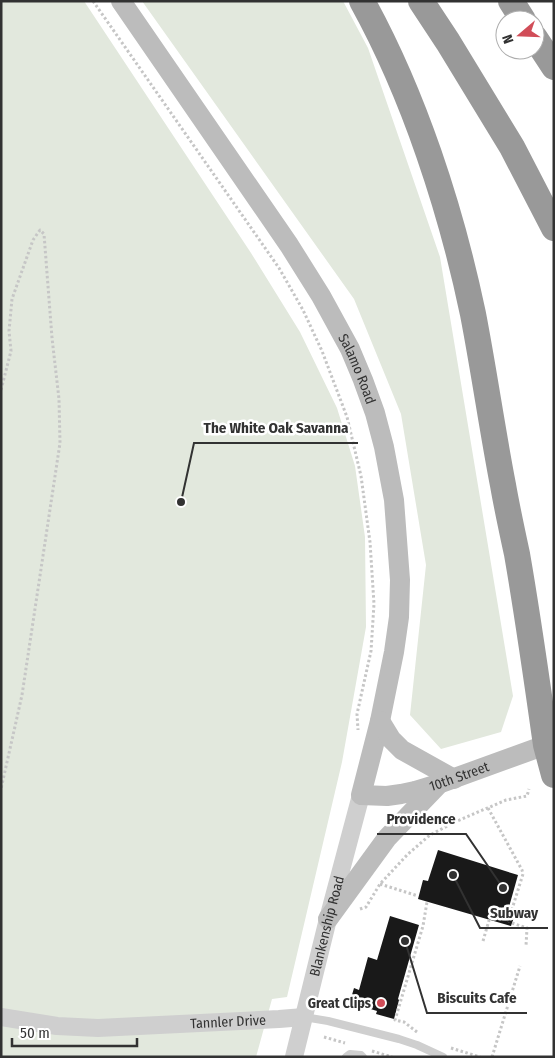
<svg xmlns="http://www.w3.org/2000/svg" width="555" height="1058" font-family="'Fira Sans Condensed',sans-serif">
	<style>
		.green { fill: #e2e8dd }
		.building { fill: #191919 }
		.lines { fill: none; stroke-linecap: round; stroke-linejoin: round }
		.path { stroke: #c6c6c6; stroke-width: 3; stroke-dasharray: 2.5 2.5; stroke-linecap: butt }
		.service { stroke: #cfcfcf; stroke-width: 8 }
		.tertiary { stroke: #cfcfcf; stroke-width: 18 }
		.secondary { stroke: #bcbcbc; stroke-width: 20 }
		.motorway { stroke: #999; stroke-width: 26 }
		.poi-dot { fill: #d14d58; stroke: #fff; stroke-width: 2 }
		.labels { text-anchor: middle; stroke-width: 5; stroke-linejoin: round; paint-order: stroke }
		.street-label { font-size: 14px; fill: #323232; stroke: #fff }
		.poi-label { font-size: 14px; font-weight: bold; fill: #323232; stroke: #fff; text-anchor: end }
		.leader { fill: none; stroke: #323232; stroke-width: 2 }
		.callout-dot { fill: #323232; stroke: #fff; stroke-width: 2 }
		.callout-label { font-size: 15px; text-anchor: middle; font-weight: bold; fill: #323232; stroke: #fff; stroke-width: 5; stroke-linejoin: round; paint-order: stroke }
	</style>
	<rect width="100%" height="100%" fill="#fff"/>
	<!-- green -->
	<g class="green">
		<path d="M 1,1 L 84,1 L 251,253 L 300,332 L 337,408 L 355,466 L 365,537 L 366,627 L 342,762 L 287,997 L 272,999 L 256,1057 L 1,1057 Z"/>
		<path d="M 142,1 L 343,1 L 368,48 L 440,257 L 513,696 L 501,732 L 441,749 L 410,715 L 426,565 L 401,414 L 354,299 Z"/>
	</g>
	<!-- building -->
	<g class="building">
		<path d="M 438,850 L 518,875 L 509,907 L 517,909 L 511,926 L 418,899 L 423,880 L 428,881 Z"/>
		<path d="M 390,916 L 419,925 L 398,999 L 399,1000 L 394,1019 L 376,1014 L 377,1011 L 364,1007 L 364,1010 L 349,1005 L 354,988 L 359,990 L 368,957 L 377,960 Z"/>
	</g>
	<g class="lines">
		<!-- path -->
		<g class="path">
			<path d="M 93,1 L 279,268 L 303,310 L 322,351 L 347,417 L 361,476 L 370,542 L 374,604 L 371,651 L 357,714 L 358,730"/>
			<path d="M 1,390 L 11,351 L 9,331 L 12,299 L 33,240 L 40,230 L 44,234 L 52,338 L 59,399 L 60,443 L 22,695 L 1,789"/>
			<path d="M 488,808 L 522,870 L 523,874 L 508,922"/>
			<path d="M 380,884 L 418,896"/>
			<path d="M 360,909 L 366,907 L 380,884 L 408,854 L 430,835 L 455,822 L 506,800 L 527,796 L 529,789"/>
			<path d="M 512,923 L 527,928 L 526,946"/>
			<path d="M 483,941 L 490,917"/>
			<path d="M 417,1032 L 404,1022 L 395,1020 L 423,926 L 427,902"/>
			<path d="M 324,1037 L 345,1043"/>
			<path d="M 451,1048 L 480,1057"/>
			<path d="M 372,1051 L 392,1057"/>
			<path d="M 492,1057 L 520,966"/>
		</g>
		<!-- service -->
		<g class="service">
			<path d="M 304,1017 L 328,1021 L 399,1039 L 417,1045 L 443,1057"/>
			<path d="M 346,1057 L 350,1054 L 361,1055 L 363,1057"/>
		</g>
		<!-- tertiary -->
		<g class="tertiary">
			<path id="s1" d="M 1,1017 L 57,1026 L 98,1028 L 279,1019 L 304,1017"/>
			<path id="s2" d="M 294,1057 L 328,919 L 361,795"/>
		</g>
		<!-- secondary -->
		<g class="secondary">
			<path id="s3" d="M 121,1 L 289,245 L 321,296 L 350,349 L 363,380 L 375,413 L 384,447 L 394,500 L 400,580 L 399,617 L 394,652 L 380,721 L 361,795 L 387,796 L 401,794 L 415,791 L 438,784 L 554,742"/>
			<path d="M 380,721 L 391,739 L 402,750 L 454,779"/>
			<path d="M 328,919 L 387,838 L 437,786"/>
		</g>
		<!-- motorway -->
		<g class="motorway">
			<path d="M 362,1 C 414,95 451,209 473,314 C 484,371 492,428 503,485 C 507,508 512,531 517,554 C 528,617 537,681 546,745 L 554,775"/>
			<path d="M 421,1 L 448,42 L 512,147 L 554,228"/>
			<path d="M 511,1 L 523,20"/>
			<path d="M 535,38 L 554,67"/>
		</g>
	</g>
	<!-- markers -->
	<circle class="poi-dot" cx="381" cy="1003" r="5"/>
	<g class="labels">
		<!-- street labels -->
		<g class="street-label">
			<text dy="5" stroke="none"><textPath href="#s3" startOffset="438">Salamo Road</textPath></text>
			<text dy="5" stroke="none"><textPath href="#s3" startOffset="975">10th Street</textPath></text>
			<text dy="5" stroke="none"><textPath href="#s2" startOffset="135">Blankenship Road</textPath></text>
			<text dy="5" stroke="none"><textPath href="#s1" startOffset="228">Tannler Drive</textPath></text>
		</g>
		<!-- poi labels -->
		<g class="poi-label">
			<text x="371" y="1008">Great Clips</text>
		</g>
	</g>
	<!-- callouts -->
	<path class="leader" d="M181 502L194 443H358M503 888L466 834H377M453 875L480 928H548M405 941L427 1013H527"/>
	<g class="callout-dot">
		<circle cx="181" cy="502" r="5"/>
		<circle cx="503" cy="888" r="5"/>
		<circle cx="453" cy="875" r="5"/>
		<circle cx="405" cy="941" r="5"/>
	</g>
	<g class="callout-label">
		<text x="276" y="433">The White Oak Savanna</text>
		<text x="421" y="824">Providence</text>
		<text x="514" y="918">Subway</text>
		<text x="477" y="1003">Biscuits Cafe</text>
	</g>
	<!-- border -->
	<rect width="555" height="1058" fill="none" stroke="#323232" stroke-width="5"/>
	<!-- north arrow -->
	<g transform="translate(520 35) rotate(251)"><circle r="24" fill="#ffffff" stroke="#adadad"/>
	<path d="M0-4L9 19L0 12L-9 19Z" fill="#d14d58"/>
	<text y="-8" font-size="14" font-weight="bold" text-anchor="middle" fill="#323232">N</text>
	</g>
	<!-- scale -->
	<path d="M12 1038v8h125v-8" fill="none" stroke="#323232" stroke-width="2.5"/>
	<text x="20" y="1038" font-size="15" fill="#323232" stroke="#ffffff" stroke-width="4" paint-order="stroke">50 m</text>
</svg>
